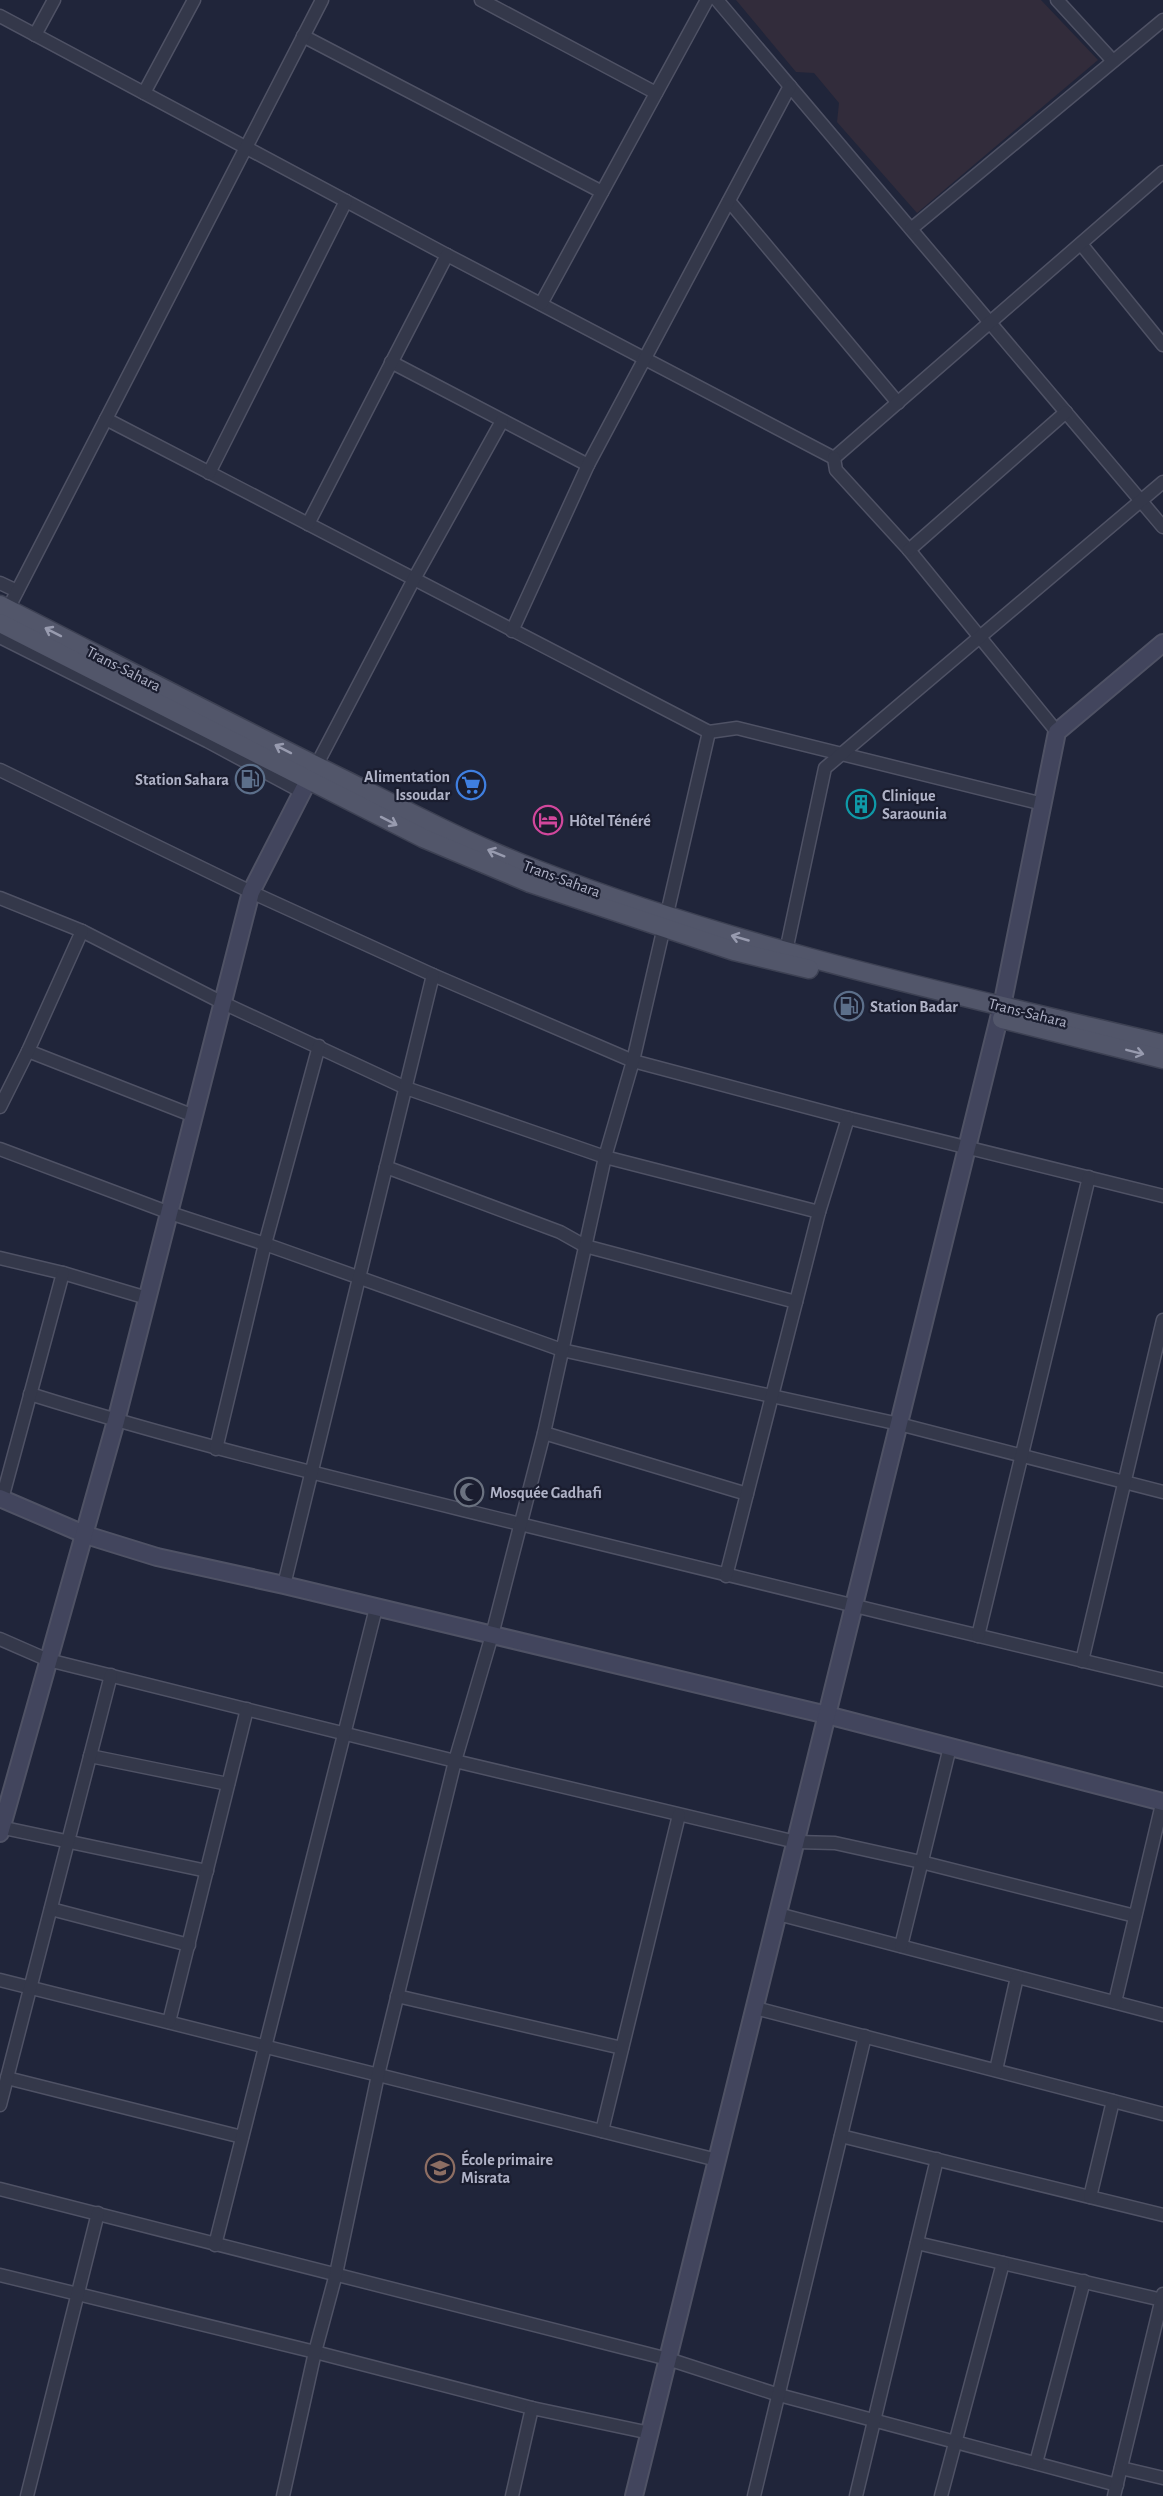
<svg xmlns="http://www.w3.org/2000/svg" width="1163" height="2496" font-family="'Alegreya Sans',sans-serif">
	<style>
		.medical { fill: #322c3b }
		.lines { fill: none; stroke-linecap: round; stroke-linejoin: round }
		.street-casing { stroke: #4f5265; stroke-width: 15 }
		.secondary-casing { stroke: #4f5265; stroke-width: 20 }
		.primary-casing { stroke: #3d4153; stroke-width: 21 }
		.street { stroke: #34384a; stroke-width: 12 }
		.secondary { stroke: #42455d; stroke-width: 16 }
		.primary { stroke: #52566a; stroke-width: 18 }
		.oneway { stroke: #989baf }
		.labels { text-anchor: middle; stroke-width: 4.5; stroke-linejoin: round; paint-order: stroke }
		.street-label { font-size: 16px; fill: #afb2c6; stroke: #1a1d2f }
		.poi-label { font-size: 16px; font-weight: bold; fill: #afb2c6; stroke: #1a1d2f; text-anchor: start }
	</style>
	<rect width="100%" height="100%" fill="#20253a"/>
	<!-- medical -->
	<path class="medical" d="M 736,0 L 1041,0 L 1098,60 L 917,213 L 837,122 L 839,103 L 814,73 L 796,72 Z"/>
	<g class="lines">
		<!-- street casing -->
		<g class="street-casing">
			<g id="street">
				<path d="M 481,0 L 656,93"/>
				<path d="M 717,0 L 1163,527"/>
				<path d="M 1057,0 L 1113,61"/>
				<path d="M 0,16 L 447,255 L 834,458"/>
				<path d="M 35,35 L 54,0"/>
				<path d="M 303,36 L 602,192"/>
				<path d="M 144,93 L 194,0"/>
				<path d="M 729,201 L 898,403"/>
				<path d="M 911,229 L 1163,20"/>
				<path d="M 1081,244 L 1163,345"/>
				<path d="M 541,304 L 707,0"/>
				<path d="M 391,362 L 588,465"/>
				<path d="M 106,419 L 709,732 L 737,728 L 1043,804"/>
				<path d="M 834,458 L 1163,172"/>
				<path d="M 834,458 L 836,470 L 909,550 L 1057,732"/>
				<path d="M 209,473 L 346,201"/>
				<path d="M 308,524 L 447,255"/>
				<path d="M 909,550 L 1066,412"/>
				<path d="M 0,583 L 17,591"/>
				<path d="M 8,609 L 322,0"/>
				<path d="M 512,631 L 588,465 L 790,86"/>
				<path d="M 0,637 L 207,741 L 302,792"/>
				<path d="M 316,766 L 414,579 L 502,421"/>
				<path d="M 0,770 L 251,892 L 433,975 L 633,1061 L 848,1118 L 1163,1196"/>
				<path d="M 0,898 L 82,931 L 221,1002 L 406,1088 L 605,1157 L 819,1212"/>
				<path d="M 786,951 L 825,768 L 1163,482"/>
				<path d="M 28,1051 L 194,1116"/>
				<path d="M 0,1107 L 28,1051 L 82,931"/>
				<path d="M 0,1149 L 170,1213 L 265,1244 L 562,1350 L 899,1424 L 1163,1492"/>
				<path d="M 386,1167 L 560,1232 L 585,1246 L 796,1302"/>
				<path d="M 0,1258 L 63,1273 L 147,1298"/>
				<path d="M 30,1394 C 193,1445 358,1484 524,1525 C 736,1578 950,1629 1163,1680"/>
				<path d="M 544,1433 L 747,1494"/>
				<path d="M 216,1449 L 265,1244 L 319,1046"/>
				<path d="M 2,1499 L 63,1273"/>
				<path d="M 726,1576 L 819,1212 L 848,1118"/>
				<path d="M 284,1585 L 433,975"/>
				<path d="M 978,1636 L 1089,1177"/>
				<path d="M 0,1639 L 48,1660 L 455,1761 L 796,1842 L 835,1843 L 921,1862 L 1135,1916"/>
				<path d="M 1082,1661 L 1163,1320"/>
				<path d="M 90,1756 L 228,1784"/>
				<path d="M 0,1827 L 207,1871"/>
				<path d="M 51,1909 L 189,1945"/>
				<path d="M 778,1914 L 1163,2015"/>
				<path d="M 901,1946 L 950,1747"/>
				<path d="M 0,1980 L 717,2160"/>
				<path d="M 397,1996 L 622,2048"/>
				<path d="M 1115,2002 L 1163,1800"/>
				<path d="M 755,2008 L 1163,2114"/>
				<path d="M 169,2022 L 247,1709"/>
				<path d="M 996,2070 L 1017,1977"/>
				<path d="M 7,2078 L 242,2137"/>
				<path d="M 0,2105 L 111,1675"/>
				<path d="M 602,2131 L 679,1815"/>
				<path d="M 841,2136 L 1163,2215"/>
				<path d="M 0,2189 L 668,2359 L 779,2395 L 1117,2485"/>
				<path d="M 1090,2197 L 1113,2101"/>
				<path d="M 917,2243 L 1162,2300"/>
				<path d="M 215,2245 L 376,1608"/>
				<path d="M 0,2275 L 315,2352 L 532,2408"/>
				<path d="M 1036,2463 L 1084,2281"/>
				<path d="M 1121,2468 L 1163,2478"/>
				<path d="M 27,2496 L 98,2213"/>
				<path d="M 283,2496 L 315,2352 L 336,2274 L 378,2075 L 455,1761 L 492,1635 L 544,1433 L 605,1157 L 633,1061 L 709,732"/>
				<path d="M 512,2496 L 532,2408 L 650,2433"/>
				<path d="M 754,2496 L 865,2036"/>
				<path d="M 856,2496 L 937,2159"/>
				<path d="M 941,2496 L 1003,2263"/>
				<path d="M 1114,2496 L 1163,2294"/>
			</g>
		</g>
		<!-- secondary casing -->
		<g class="secondary-casing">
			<g id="secondary">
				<path d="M 0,1498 L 86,1535 L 157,1557 L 284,1585 L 827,1715 L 1163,1802"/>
				<path d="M 0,1833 L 116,1421 L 251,892 L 314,769"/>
				<path d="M 634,2496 L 1002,1006 L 1057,732 L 1163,643"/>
			</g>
		</g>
		<!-- primary casing -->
		<g class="primary-casing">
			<g id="primary">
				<path d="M 0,605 C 116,664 231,724 347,781 C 409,812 470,844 535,869 C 738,948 952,994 1163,1044"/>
				<path d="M 0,623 L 423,838 L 530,883 L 734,951 L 809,969"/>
				<path d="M 1002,1019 L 1163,1059"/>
			</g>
		</g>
		<!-- street -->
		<use href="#street" class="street"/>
		<!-- secondary -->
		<use href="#secondary" class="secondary"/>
		<!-- primary -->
		<use href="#primary" class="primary"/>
	</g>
	<!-- one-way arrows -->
	<defs><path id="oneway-shaft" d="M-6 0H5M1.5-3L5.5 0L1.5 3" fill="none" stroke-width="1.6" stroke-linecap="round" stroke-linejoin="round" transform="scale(1.5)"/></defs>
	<g class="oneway">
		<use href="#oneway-shaft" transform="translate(53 632) rotate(-153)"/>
		<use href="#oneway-shaft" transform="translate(283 749) rotate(-153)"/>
		<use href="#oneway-shaft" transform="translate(389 821) rotate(27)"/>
		<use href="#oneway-shaft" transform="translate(496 853) rotate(-158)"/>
		<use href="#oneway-shaft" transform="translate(740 938) rotate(-164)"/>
		<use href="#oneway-shaft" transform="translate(1135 1052) rotate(14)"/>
	</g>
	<!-- icons -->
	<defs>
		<g id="fuel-ring" transform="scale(1.5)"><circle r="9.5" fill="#1a1d2f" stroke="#5c6f8a" stroke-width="1.5"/><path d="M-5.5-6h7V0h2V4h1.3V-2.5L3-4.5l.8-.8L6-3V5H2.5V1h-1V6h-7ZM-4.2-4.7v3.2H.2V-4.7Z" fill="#5c6f8a"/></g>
		<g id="supermarket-ring" transform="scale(1.5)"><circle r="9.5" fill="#1a1d2f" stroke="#3f7fe0" stroke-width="1.5"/><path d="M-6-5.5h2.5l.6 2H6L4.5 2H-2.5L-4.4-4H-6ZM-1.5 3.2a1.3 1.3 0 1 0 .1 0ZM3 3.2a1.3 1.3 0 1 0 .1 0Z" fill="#3f7fe0"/></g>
		<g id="building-ring" transform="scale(1.5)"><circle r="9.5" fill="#1a1d2f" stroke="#0f9aa8" stroke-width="1.5"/><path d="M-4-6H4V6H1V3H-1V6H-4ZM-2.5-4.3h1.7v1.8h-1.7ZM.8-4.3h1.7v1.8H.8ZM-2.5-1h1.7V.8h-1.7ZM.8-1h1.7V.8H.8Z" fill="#0f9aa8"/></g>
		<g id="hotel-ring" transform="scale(1.5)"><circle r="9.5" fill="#1a1d2f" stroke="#d1479c" stroke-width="1.5"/><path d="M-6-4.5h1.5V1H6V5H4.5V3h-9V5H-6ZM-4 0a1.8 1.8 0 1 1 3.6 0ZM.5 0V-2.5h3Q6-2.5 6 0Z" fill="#d1479c"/></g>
		<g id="mosque-ring" transform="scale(1.5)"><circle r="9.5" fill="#1a1d2f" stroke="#6b7280" stroke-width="1.5"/><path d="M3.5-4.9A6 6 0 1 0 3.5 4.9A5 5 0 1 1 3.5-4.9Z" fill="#6b7280"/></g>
		<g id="school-ring" transform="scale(1.5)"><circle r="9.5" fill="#1a1d2f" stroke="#8d6e63" stroke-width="1.5"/><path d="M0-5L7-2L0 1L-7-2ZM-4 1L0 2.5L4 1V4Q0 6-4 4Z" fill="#8d6e63"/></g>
	</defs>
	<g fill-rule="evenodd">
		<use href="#fuel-ring" x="250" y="779"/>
		<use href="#supermarket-ring" x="471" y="785"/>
		<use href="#building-ring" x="861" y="804"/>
		<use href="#hotel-ring" x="548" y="820"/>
		<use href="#fuel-ring" x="849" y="1006"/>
		<use href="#mosque-ring" x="469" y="1492"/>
		<use href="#school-ring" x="440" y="2168"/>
	</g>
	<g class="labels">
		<!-- street labels -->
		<g class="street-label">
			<text transform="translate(124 668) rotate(27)" y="6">Trans-Sahara</text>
			<text transform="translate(562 878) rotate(20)" y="6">Trans-Sahara</text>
			<text transform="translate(1028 1012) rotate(14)" y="6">Trans-Sahara</text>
		</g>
		<!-- poi labels -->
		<g class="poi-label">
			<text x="450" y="782" text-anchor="end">Alimentation<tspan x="450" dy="18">Issoudar</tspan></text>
			<text x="229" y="785" text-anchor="end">Station Sahara</text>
			<text x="882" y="801">Clinique<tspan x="882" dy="18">Saraounia</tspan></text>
			<text x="569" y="826">Hôtel Ténéré</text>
			<text x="870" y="1012">Station Badar</text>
			<text x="490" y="1498">Mosquée Gadhafi</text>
			<text x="461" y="2165">École primaire<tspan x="461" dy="18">Misrata</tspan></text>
		</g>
	</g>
</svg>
